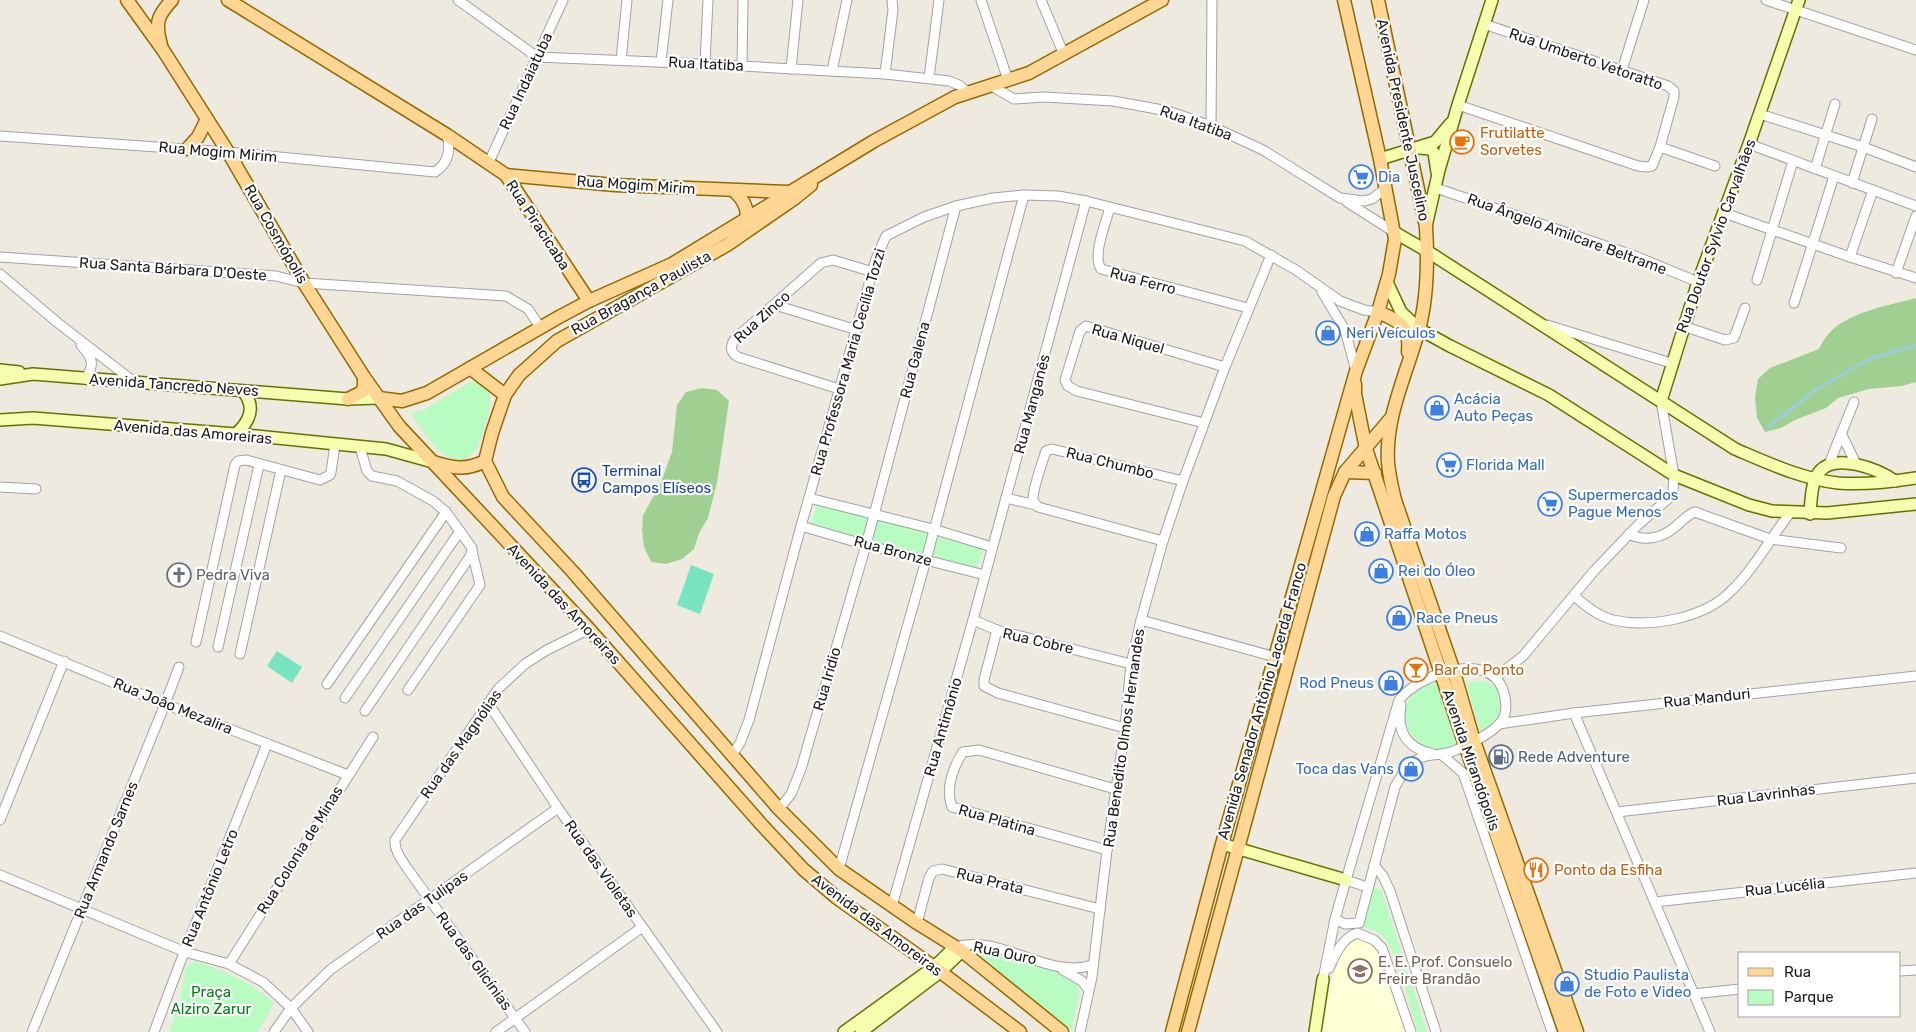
<svg xmlns="http://www.w3.org/2000/svg" width="1916" height="1032" font-family="Rubik,sans-serif">
	<style>
		.education { fill: #fdffd7 }
		.forest { fill: #a0d091 }
		.park { fill: #b8fcc1 }
		.pitch { fill: #77e3bf }
		.lines { fill: none; stroke-linecap: round; stroke-linejoin: round }
		.stream { stroke: #9dccdf; stroke-width: 3 }
		.street-casing { stroke: #a2a2a2; stroke-width: 11 }
		.secondary-casing { stroke: #617400; stroke-width: 14 }
		.primary-casing { stroke: #926a00; stroke-width: 15 }
		.street { stroke: #fff; stroke-width: 9 }
		.secondary { stroke: #f5fdae; stroke-width: 11 }
		.primary { stroke: #ffd693; stroke-width: 12 }
		.labels { text-anchor: middle; stroke-width: 4.5; stroke-linejoin: round; paint-order: stroke }
		.street-label { font-size: 15px; fill: #1b1b1b; stroke: #fff }
		.food-label { font-size: 15px; fill: #c56008; stroke: #fff; text-anchor: start }
		.shop-label { font-size: 15px; fill: #366cbe; stroke: #fff; text-anchor: start }
		.transit-label { font-size: 15px; fill: #164399; stroke: #fff; text-anchor: start }
		.worship-label { font-size: 15px; fill: #5b616d; stroke: #fff; text-anchor: start }
		.service-label { font-size: 15px; fill: #4e5e75; stroke: #fff; text-anchor: start }
		.education-label { font-size: 15px; fill: #785e54; stroke: #fff; text-anchor: start }
		.park-label { font-size: 15px; fill: #047e15; stroke: #fff }
	</style>
	<rect width="100%" height="100%" fill="#eeeae0"/>
	<!-- education -->
	<path class="education" d="M 1359,937 L 1378,947 L 1405,1032 L 1322,1032 L 1330,986 L 1341,955 L 1352,939 Z"/>
	<!-- forest -->
	<g class="forest">
		<path d="M 1916,298 L 1916,382 L 1902,386 L 1869,389 L 1838,398 L 1826,408 L 1795,420 L 1781,428 L 1765,432 L 1757,418 L 1755,397 L 1758,379 L 1770,368 L 1819,349 C 1822,343 1825,337 1830,332 C 1852,311 1887,306 1916,298 Z"/>
		<path d="M 702,388 L 717,390 L 729,401 L 717,483 L 708,518 L 699,533 L 694,549 L 682,559 L 666,564 L 651,562 L 644,547 L 642,530 L 643,515 L 660,485 L 672,452 L 677,405 L 686,392 Z"/>
	</g>
	<!-- park -->
	<g class="park">
		<path d="M 471,382 C 507,382 483,428 478,447 C 453,484 425,433 411,413 L 423,410 Z"/>
		<path d="M 818,502 L 984,546 L 977,571 L 810,526 Z"/>
		<path d="M 1484,681 L 1498,689 C 1504,711 1500,720 1480,731 L 1466,683 Z"/>
		<path d="M 1435,682 L 1440,684 L 1459,738 L 1457,746 C 1453,747 1446,751 1442,751 C 1418,751 1395,722 1409,700 C 1415,691 1425,686 1435,682 Z"/>
		<path d="M 1372,887 L 1379,889 L 1382,892 L 1427,1032 L 1418,1032 C 1410,1008 1398,954 1383,936 C 1378,931 1368,930 1362,925 Z"/>
		<path d="M 977,947 L 1057,968 L 1076,981 L 1080,991 L 1072,1030 L 963,948 Z"/>
		<path d="M 195,961 C 223,971 252,982 274,1003 L 258,1032 L 169,1032 L 180,1000 L 186,967 Z"/>
	</g>
	<!-- pitch -->
	<g class="pitch">
		<path d="M 691,565 L 714,574 L 700,614 L 677,605 Z"/>
		<path d="M 277,651 L 302,667 L 292,683 L 267,666 Z"/>
	</g>
	<g class="lines">
		<!-- stream -->
		<path class="stream" d="M 1768,427 L 1817,389 L 1870,359 L 1916,345"/>
		<!-- street casing -->
		<g class="street-casing">
			<g id="street">
				<path d="M 458,0 L 537,57 L 705,64 L 885,74 L 949,81 L 959,85 L 968,92"/>
				<path d="M 981,0 L 1008,80"/>
				<path d="M 1041,0 L 1064,55"/>
				<path d="M 1766,0 L 1916,50"/>
				<path d="M 621,60 L 627,0"/>
				<path d="M 661,62 L 668,0"/>
				<path d="M 705,64 L 708,0"/>
				<path d="M 742,66 L 743,1"/>
				<path d="M 791,69 L 798,0"/>
				<path d="M 1622,70 L 1644,0"/>
				<path d="M 832,71 L 847,0"/>
				<path d="M 885,74 L 893,10 L 892,0"/>
				<path d="M 929,78 L 939,0"/>
				<path d="M 990,85 L 1014,99 L 1044,97 L 1113,101 L 1168,111 L 1211,126 L 1263,150 L 1340,198 L 1364,201 L 1372,199 L 1386,188"/>
				<path d="M 1458,105 L 1638,166 L 1647,167 L 1652,166 L 1660,147 L 1674,97 L 1674,91 L 1668,86 L 1484,24"/>
				<path d="M 1760,114 L 1863,147 L 1916,167"/>
				<path d="M 1211,126 L 1212,0"/>
				<path d="M 0,136 L 228,152 L 435,172 C 449,163 451,150 447,135"/>
				<path d="M 1749,144 L 1916,206"/>
				<path d="M 1660,147 L 1715,166"/>
				<path d="M 489,162 L 563,0"/>
				<path d="M 1815,169 L 1835,104"/>
				<path d="M 1852,183 L 1872,119"/>
				<path d="M 1436,188 L 1635,256 L 1698,282"/>
				<path d="M 1347,202 L 1394,232"/>
				<path d="M 1110,207 C 1106,223 1092,255 1101,269 L 1248,308"/>
				<path d="M 1724,213 L 1850,257 L 1916,278"/>
				<path d="M 0,257 L 276,276 L 304,283 L 506,296 L 528,309 L 540,327"/>
				<path d="M 1850,257 L 1873,190"/>
				<path d="M 1896,273 L 1916,216"/>
				<path d="M 0,274 L 58,323 L 133,381"/>
				<path d="M 1757,280 L 1793,161"/>
				<path d="M 1322,292 L 1345,330 L 1356,371"/>
				<path d="M 1794,303 L 1834,176"/>
				<path d="M 775,305 L 857,330"/>
				<path d="M 1547,325 L 1671,363"/>
				<path d="M 1683,326 L 1725,340 L 1734,338 L 1745,308"/>
				<path d="M 81,345 C 92,358 96,364 85,379"/>
				<path d="M 839,389 L 738,357 C 729,352 730,344 737,337 L 821,263 L 833,260 L 873,272"/>
				<path d="M 1204,423 L 1077,391 L 1068,386 L 1065,380 L 1080,331 L 1086,326 L 1225,367"/>
				<path d="M 1841,433 L 1856,464"/>
				<path d="M 360,447 L 367,471 L 372,476 L 397,481 L 433,501 L 446,512 L 472,548 L 471,555 L 365,711"/>
				<path d="M 1829,464 L 1854,402"/>
				<path d="M 0,487 L 36,489"/>
				<path d="M 809,498 L 933,529 L 992,547"/>
				<path d="M 1006,498 L 1036,505"/>
				<path d="M 801,526 L 866,545 L 985,575"/>
				<path d="M 1629,534 C 1645,542 1662,538 1675,527 C 1681,522 1687,515 1695,512 L 1770,539 L 1841,548"/>
				<path d="M 1163,541 L 1038,507 C 1036,504 1034,503 1033,500 C 1032,491 1043,460 1046,451 L 1052,449 L 1183,481"/>
				<path d="M 1574,596 C 1586,606 1598,616 1613,620 C 1649,628 1704,619 1731,591 C 1755,568 1770,538 1791,512"/>
				<path d="M 973,620 L 997,630 L 1131,664"/>
				<path d="M 1141,620 L 1290,661"/>
				<path d="M 997,630 L 984,680 L 984,686 L 998,693 L 1125,728"/>
				<path d="M 0,636 L 165,704 L 348,775"/>
				<path d="M 196,642 L 235,465 L 238,461 L 246,460 L 320,480 L 330,475 L 331,472 L 335,445"/>
				<path d="M 218,647 L 259,465"/>
				<path d="M 240,654 L 281,470"/>
				<path d="M 1496,677 L 1523,656 L 1594,571 L 1639,524 L 1668,499 L 1673,491 L 1674,475 L 1661,401"/>
				<path d="M 327,684 L 446,512"/>
				<path d="M 408,690 L 480,585 L 472,551"/>
				<path d="M 345,698 L 460,531"/>
				<path d="M 488,703 L 558,808 L 717,1032"/>
				<path d="M 1401,705 C 1396,732 1407,748 1433,754"/>
				<path d="M 1574,713 L 1710,1032"/>
				<path d="M 1499,724 L 1574,713 L 1916,676"/>
				<path d="M 1441,754 L 1463,773 L 1552,1032"/>
				<path d="M 732,755 L 740,743 L 749,720 L 801,526 L 876,259 L 886,236 L 924,217 L 956,206 L 993,198 L 1024,195 L 1058,196 L 1086,201 L 1245,241 L 1296,270 L 1340,301 L 1364,310 L 1378,312"/>
				<path d="M 779,809 L 791,794 L 801,769 L 866,545 L 956,206"/>
				<path d="M 1617,812 L 1916,778"/>
				<path d="M 0,820 L 64,661"/>
				<path d="M 1107,850 L 952,807 C 945,789 953,767 963,752 L 979,750 L 1115,789"/>
				<path d="M 1374,865 L 1383,876 L 1390,891 L 1436,1032"/>
				<path d="M 839,869 L 926,560 L 1024,195"/>
				<path d="M 0,875 L 185,952 L 229,964 L 263,982 L 291,1008 L 308,1032"/>
				<path d="M 1346,880 L 1367,887"/>
				<path d="M 1655,902 L 1916,873"/>
				<path d="M 892,906 L 973,620 L 1086,201"/>
				<path d="M 917,923 L 929,878 L 933,871 L 942,869 L 1100,909"/>
				<path d="M 955,947 C 1000,933 1048,980 1092,965"/>
				<path d="M 229,964 L 373,737"/>
				<path d="M 1329,968 C 1335,955 1342,938 1357,933 L 1374,940 L 1382,948 L 1411,1032"/>
				<path d="M 1063,970 L 1082,981 L 1088,989"/>
				<path d="M 1900,971 L 1916,970"/>
				<path d="M 1323,979 L 1335,919 L 1346,880 L 1399,700 C 1418,675 1488,649 1503,690 C 1506,699 1507,709 1504,717 C 1498,732 1458,751 1443,754 C 1435,755 1427,755 1420,758 C 1408,764 1401,776 1395,787 L 1359,923 L 1345,924 L 1335,919"/>
				<path d="M 1693,994 L 1740,989"/>
				<path d="M 32,1032 L 165,704 L 179,667"/>
				<path d="M 154,1032 L 180,963 L 267,744"/>
				<path d="M 274,1032 L 291,1008 L 330,970 L 558,808"/>
				<path d="M 496,1032 L 641,928"/>
				<path d="M 525,1032 L 407,868 C 401,859 394,850 395,840 L 498,689 L 525,664 L 547,650 L 589,629"/>
				<path d="M 1080,1032 L 1092,977 L 1107,850 L 1125,728 L 1131,664 L 1141,620 L 1163,541 L 1183,481 L 1225,367 L 1271,255"/>
			</g>
		</g>
		<!-- secondary casing -->
		<g class="secondary-casing">
			<g id="secondary">
				<path d="M 1419,148 L 1431,149 L 1434,153 L 1437,172"/>
				<path d="M 1380,159 L 1435,142 L 1450,124"/>
				<path d="M 1426,226 L 1439,170 L 1458,105 L 1492,0"/>
				<path d="M 1394,232 L 1427,251 L 1735,449 C 1768,463 1802,479 1838,483 C 1864,485 1891,482 1916,478"/>
				<path d="M 1387,282 L 1401,312 L 1419,329 L 1450,346 L 1549,395 L 1674,475 L 1749,505 L 1772,511 L 1827,513 L 1916,504"/>
				<path d="M 0,370 L 19,372"/>
				<path d="M 0,379 L 33,374 L 348,399 L 379,398"/>
				<path d="M 1661,401 L 1698,282 L 1749,144 L 1799,0"/>
				<path d="M 0,420 L 33,418 L 236,434 L 386,449 L 433,462"/>
				<path d="M 236,434 C 250,421 256,407 243,391"/>
				<path d="M 1810,514 C 1811,501 1811,483 1819,472 C 1835,452 1878,469 1895,481"/>
				<path d="M 1222,844 L 1346,880"/>
				<path d="M 844,1032 L 934,967 L 955,947"/>
				<path d="M 861,1032 L 940,972 L 962,951"/>
				<path d="M 1315,1032 L 1323,979"/>
			</g>
		</g>
		<!-- primary casing -->
		<g class="primary-casing">
			<g id="primary">
				<path d="M 127,0 L 163,50 L 228,152 L 304,283 L 364,377 L 399,426 L 589,629 L 761,824 L 803,869 L 837,898 L 934,967 L 1020,1032"/>
				<path d="M 228,0 L 447,135 L 506,175 L 589,301"/>
				<path d="M 1378,0 L 1426,227 C 1428,261 1428,296 1419,329 C 1407,373 1385,417 1388,462 C 1389,475 1392,488 1395,500 L 1453,669 L 1474,741 L 1577,1032"/>
				<path d="M 161,45 C 155,23 157,16 172,0"/>
				<path d="M 187,149 L 198,137 L 207,119"/>
				<path d="M 506,175 L 615,185 L 788,192"/>
				<path d="M 734,191 C 744,200 750,211 745,224"/>
				<path d="M 1378,312 C 1399,321 1411,326 1408,352"/>
				<path d="M 470,368 L 505,395"/>
				<path d="M 1355,384 L 1355,394 L 1366,449 L 1465,745 L 1565,1032"/>
				<path d="M 379,398 L 402,401 L 427,393 L 559,317 L 589,301 L 672,264 L 874,141 L 955,97 L 1029,73 L 1162,0"/>
				<path d="M 348,399 L 362,392 L 364,386 L 364,377"/>
				<path d="M 485,461 L 503,497 L 573,572 L 779,809 L 839,869 L 917,923 L 962,951 L 1062,1032"/>
				<path d="M 485,461 L 492,433 L 505,395 L 519,375 L 557,341 L 727,245 L 795,198 L 811,185"/>
				<path d="M 433,462 C 452,468 466,471 485,461"/>
				<path d="M 1345,472 L 1375,473"/>
				<path d="M 1172,1032 L 1222,844 L 1356,371 L 1378,312 L 1389,274 L 1395,239 L 1380,159 L 1344,0"/>
				<path d="M 1188,1032 L 1334,496 L 1345,472 L 1391,418"/>
			</g>
		</g>
		<!-- street -->
		<use href="#street" class="street"/>
		<!-- secondary -->
		<use href="#secondary" class="secondary"/>
		<!-- primary -->
		<use href="#primary" class="primary"/>
	</g>
	<!-- icons -->
	<defs>
		<g id="cafe-ring" transform="scale(1.25)"><circle r="9.5" fill="#fff" stroke="#e8710a" stroke-width="1.5"/><path d="M-5.5-4.5H6V0H3Q3 3.5 0 3.5H-2.5Q-5.5 3.5-5.5 0ZM3-3.2v2h1.7v-2ZM-6 4.5H4V6H-6Z" fill="#e8710a"/></g>
		<g id="supermarket-ring" transform="scale(1.25)"><circle r="9.5" fill="#fff" stroke="#3f7fe0" stroke-width="1.5"/><path d="M-6-5.5h2.5l.6 2H6L4.5 2H-2.5L-4.4-4H-6ZM-1.5 3.2a1.3 1.3 0 1 0 .1 0ZM3 3.2a1.3 1.3 0 1 0 .1 0Z" fill="#3f7fe0"/></g>
		<g id="shop-ring" transform="scale(1.25)"><circle r="9.5" fill="#fff" stroke="#3f7fe0" stroke-width="1.5"/><path d="M-5-2.5h2.3a2.7 3.5 0 0 1 5.4 0H5L5.5 6h-11ZM-1.5-2.5h3a1.5 2.3 0 0 0-3 0Z" fill="#3f7fe0"/></g>
		<g id="bus-ring" transform="scale(1.25)"><circle r="9.5" fill="#fff" stroke="#1a4fb4" stroke-width="1.5"/><path d="M-5-6H5V4H4V6H2V4H-2V6H-4V4H-5ZM-3.5-4V0h7V-4ZM-3.5 1.2v1.5H-2V1.2ZM2 1.2v1.5H3.5V1.2Z" fill="#1a4fb4"/></g>
		<g id="church-ring" transform="scale(1.25)"><circle r="9.5" fill="#fff" stroke="#6b7280" stroke-width="1.5"/><path d="M-1.2-6h2.4v3.5h3.3v2.4h-3.3V6h-2.4V-.1h-3.3v-2.4h3.3Z" fill="#6b7280"/></g>
		<g id="bar-ring" transform="scale(1.25)"><circle r="9.5" fill="#fff" stroke="#e8710a" stroke-width="1.5"/><path d="M-6-5H6L.8 .8V4.5H3.5V6h-7V4.5H-.8V.8Z" fill="#e8710a"/></g>
		<g id="fuel-ring" transform="scale(1.25)"><circle r="9.5" fill="#fff" stroke="#5c6f8a" stroke-width="1.5"/><path d="M-5.5-6h7V0h2V4h1.3V-2.5L3-4.5l.8-.8L6-3V5H2.5V1h-1V6h-7ZM-4.2-4.7v3.2H.2V-4.7Z" fill="#5c6f8a"/></g>
		<g id="restaurant-ring" transform="scale(1.25)"><circle r="9.5" fill="#fff" stroke="#e8710a" stroke-width="1.5"/><path d="M-5-6h1v4h1v-4h1v4h1v-4h1v5L-1.5 .5V6h-2V.5L-5-1ZM5-6V6H3V1.5H1.5Q1.5-4 5-6Z" fill="#e8710a"/></g>
		<g id="school-ring" transform="scale(1.25)"><circle r="9.5" fill="#fff" stroke="#8d6e63" stroke-width="1.5"/><path d="M0-5L7-2L0 1L-7-2ZM-4 1L0 2.5L4 1V4Q0 6-4 4Z" fill="#8d6e63"/></g>
	</defs>
	<g fill-rule="evenodd">
		<use href="#cafe-ring" x="1462" y="142"/>
		<use href="#supermarket-ring" x="1361" y="177"/>
		<use href="#shop-ring" x="1328" y="333"/>
		<use href="#shop-ring" x="1437" y="408"/>
		<use href="#supermarket-ring" x="1449" y="465"/>
		<use href="#bus-ring" x="584" y="480"/>
		<use href="#supermarket-ring" x="1550" y="504"/>
		<use href="#shop-ring" x="1367" y="534"/>
		<use href="#shop-ring" x="1381" y="571"/>
		<use href="#church-ring" x="179" y="575"/>
		<use href="#shop-ring" x="1399" y="618"/>
		<use href="#bar-ring" x="1416" y="670"/>
		<use href="#shop-ring" x="1391" y="683"/>
		<use href="#fuel-ring" x="1501" y="757"/>
		<use href="#shop-ring" x="1411" y="769"/>
		<use href="#restaurant-ring" x="1536" y="870"/>
		<use href="#school-ring" x="1360" y="971"/>
		<use href="#shop-ring" x="1567" y="984"/>
	</g>
	<g class="labels">
		<!-- street labels -->
		<g class="street-label">
			<text transform="translate(1586 59) rotate(19)" y="5">Rua Umberto Vetoratto</text>
			<text transform="translate(706 64) rotate(3)" y="5">Rua Itatiba</text>
			<text transform="translate(526 81) rotate(-65)" y="5">Rua Indaiatuba</text>
			<text transform="translate(1403 120) rotate(78)" y="5">Avenida Presidente Juscelino</text>
			<text transform="translate(1196 123) rotate(20)" y="5">Rua Itatiba</text>
			<text transform="translate(218 152) rotate(5)" y="5">Rua Mogim Mirim</text>
			<text transform="translate(636 185) rotate(4)" y="5">Rua Mogim Mirim</text>
			<text transform="translate(538 225) rotate(57)" y="5">Rua Piracicaba</text>
			<text transform="translate(276 234) rotate(60)" y="5">Rua Cosmópolis</text>
			<text transform="translate(1567 234) rotate(20)" y="5">Rua Ângelo Amilcare Beltrame</text>
			<text transform="translate(1716 236) rotate(-70)" y="5">Rua Doutor Sylvio Carvalhães</text>
			<text transform="translate(173 269) rotate(4)" y="5">Rua Santa Bárbara D'Oeste</text>
			<text transform="translate(1143 281) rotate(15)" y="5">Rua Ferro</text>
			<text transform="translate(641 293) rotate(-29)" y="5">Rua Bragança Paulista</text>
			<text transform="translate(762 317) rotate(-42)" y="5">Rua Zinco</text>
			<text transform="translate(1128 339) rotate(16)" y="5">Rua Niquel</text>
			<text transform="translate(915 360) rotate(-75)" y="5">Rua Galena</text>
			<text transform="translate(848 362) rotate(-74)" y="5">Rua Professora Maria Cecília Tozzi</text>
			<text transform="translate(174 385) rotate(4)" y="5">Avenida Tancredo Neves</text>
			<text transform="translate(1032 404) rotate(-75)" y="5">Rua Manganês</text>
			<text transform="translate(193 432) rotate(5)" y="5">Avenida das Amoreiras</text>
			<text transform="translate(1110 463) rotate(14)" y="5">Rua Chumbo</text>
			<text transform="translate(893 551) rotate(15)" y="5">Rua Bronze</text>
			<text transform="translate(564 604) rotate(47)" y="5">Avenida das Amoreiras</text>
			<text transform="translate(1038 641) rotate(13)" y="5">Rua Cobre</text>
			<text transform="translate(827 679) rotate(-74)" y="5">Rua Irídio</text>
			<text transform="translate(1707 698) rotate(-6)" y="5">Rua Manduri</text>
			<text transform="translate(1262 701) rotate(-74)" y="5">Avenida Senador Antônio Lacerda Franco</text>
			<text transform="translate(173 706) rotate(22)" y="5">Rua João Mezalira</text>
			<text transform="translate(943 727) rotate(-74)" y="5">Rua Antimônio</text>
			<text transform="translate(1124 738) rotate(-82)" y="5">Rua Benedito Olmos Hernandes</text>
			<text transform="translate(461 744) rotate(-55)" y="5">Rua das Magnólias</text>
			<text transform="translate(1471 760) rotate(71)" y="5">Avenida Mirandópolis</text>
			<text transform="translate(1766 795) rotate(-7)" y="5">Rua Lavrinhas</text>
			<text transform="translate(997 820) rotate(16)" y="5">Rua Platina</text>
			<text transform="translate(106 850) rotate(-68)" y="5">Rua Armando Sarnes</text>
			<text transform="translate(300 850) rotate(-58)" y="5">Rua Colonia de Minas</text>
			<text transform="translate(601 869) rotate(55)" y="5">Rua das Violetas</text>
			<text transform="translate(990 881) rotate(14)" y="5">Rua Prata</text>
			<text transform="translate(1785 887) rotate(-6)" y="5">Rua Lucélia</text>
			<text transform="translate(210 888) rotate(-68)" y="5">Rua Antônio Letro</text>
			<text transform="translate(422 905) rotate(-35)" y="5">Rua das Tulipas</text>
			<text transform="translate(877 925) rotate(37)" y="5">Avenida das Amoreiras</text>
			<text transform="translate(1005 953) rotate(12)" y="5">Rua Ouro</text>
			<text transform="translate(474 961) rotate(54)" y="5">Rua das Glicínias</text>
		</g>
		<!-- food labels -->
		<g class="food-label">
			<text x="1480" y="138">Frutilatte<tspan x="1480" dy="17">Sorvetes</tspan></text>
			<text x="1434" y="675">Bar do Ponto</text>
			<text x="1554" y="875">Ponto da Esfiha</text>
		</g>
		<!-- shop labels -->
		<g class="shop-label">
			<text x="1378" y="182">Dia</text>
			<text x="1346" y="338">Neri Veículos</text>
			<text x="1454" y="404">Acácia<tspan x="1454" dy="17">Auto Peças</tspan></text>
			<text x="1466" y="470">Florida Mall</text>
			<text x="1568" y="500">Supermercados<tspan x="1568" dy="17">Pague Menos</tspan></text>
			<text x="1384" y="539">Raffa Motos</text>
			<text x="1398" y="576">Rei do Óleo</text>
			<text x="1416" y="623">Race Pneus</text>
			<text x="1374" y="688" text-anchor="end">Rod Pneus</text>
			<text x="1394" y="774" text-anchor="end">Toca das Vans</text>
			<text x="1584" y="980">Studio Paulista<tspan x="1584" dy="17">de Foto e Video</tspan></text>
		</g>
		<!-- transit labels -->
		<g class="transit-label">
			<text x="602" y="476">Terminal<tspan x="602" dy="17">Campos Elíseos</tspan></text>
		</g>
		<!-- worship labels -->
		<g class="worship-label">
			<text x="196" y="580">Pedra Viva</text>
		</g>
		<!-- service labels -->
		<g class="service-label">
			<text x="1518" y="762">Rede Adventure</text>
		</g>
		<!-- education labels -->
		<g class="education-label">
			<text x="1378" y="967">E. E. Prof. Consuelo<tspan x="1378" dy="17">Freire Brandão</tspan></text>
		</g>
		<!-- park labels -->
		<g class="park-label">
			<text x="211" y="997">Praça<tspan x="211" dy="17">Alziro Zarur</tspan></text>
		</g>
	</g>
	<!-- legend -->
	<rect x="1738" y="952" width="162" height="65" fill="#ffffff" stroke="#a4a4a4"/>
	<rect x="1748" y="968" width="25" height="8" fill="#ffd693" stroke="#a4a4a4"/>
	<text x="1784" y="977" font-size="15" fill="#1b1b1b">Rua</text>
	<rect x="1748" y="990" width="25" height="15" fill="#b8fcc1" stroke="#a4a4a4"/>
	<text x="1784" y="1002" font-size="15" fill="#1b1b1b">Parque</text>
</svg>
